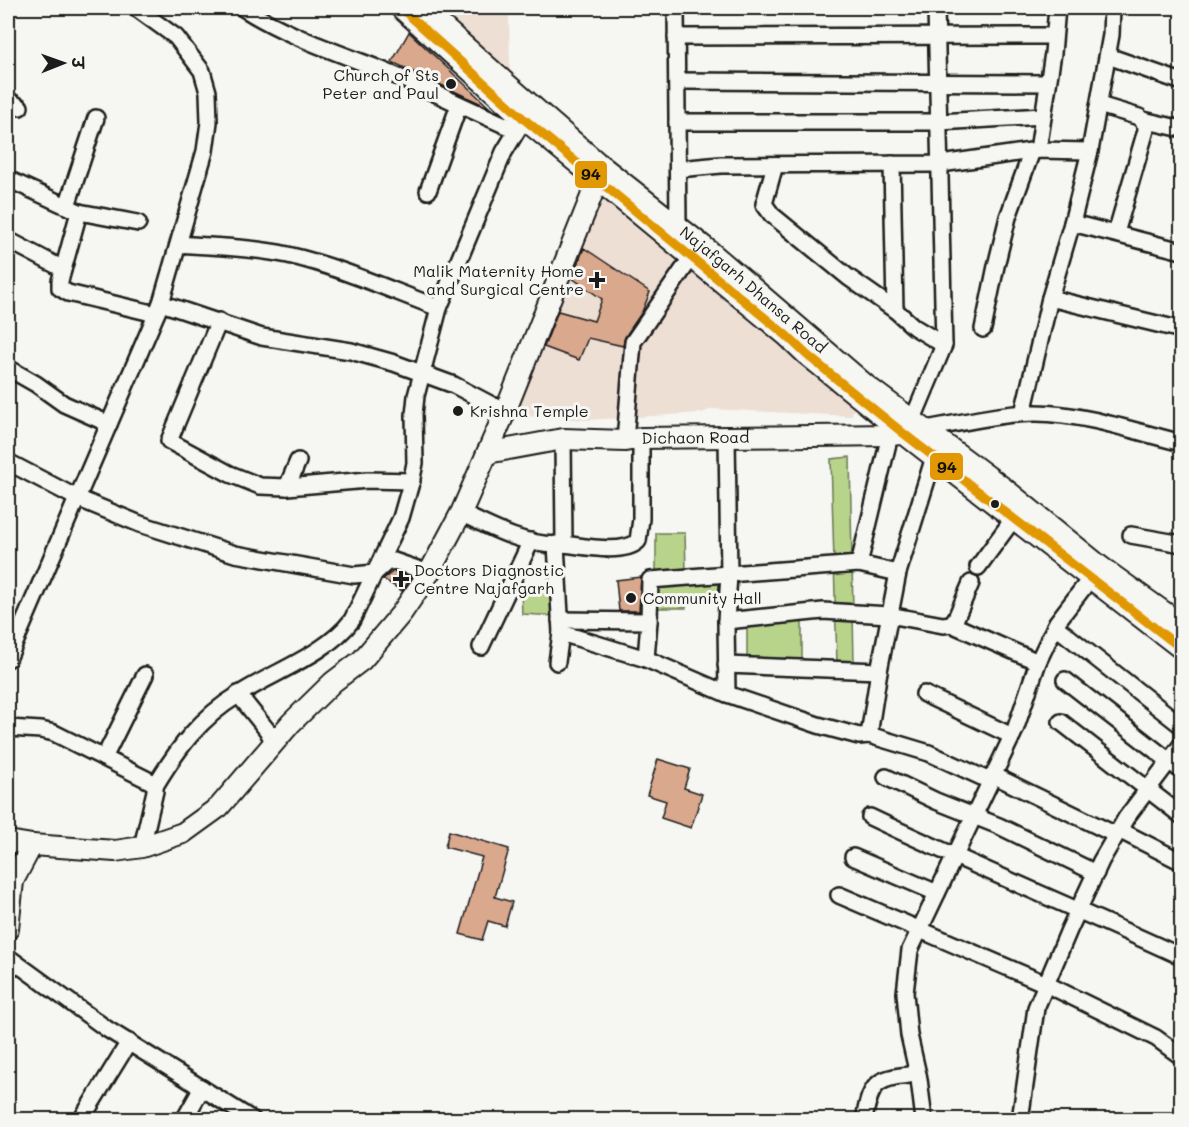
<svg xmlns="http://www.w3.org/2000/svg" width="1189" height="1127" font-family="Mali,'Playpen Sans Deva',sans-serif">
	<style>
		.built { fill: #eedfd4 }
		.green { fill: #b8d48b; stroke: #6a7854; stroke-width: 1.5 }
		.building { fill: #daa88d; stroke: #1c1c1c; stroke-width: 1.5 }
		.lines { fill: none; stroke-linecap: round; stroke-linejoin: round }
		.minor-casing { stroke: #1c1c1c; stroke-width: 20 }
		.major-casing { stroke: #1c1c1c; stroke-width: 24 }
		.minor { stroke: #f6f6f2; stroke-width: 15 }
		.major { stroke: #f6f6f2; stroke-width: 20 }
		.bus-1-casing { stroke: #f6f6f2; stroke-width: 14 }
		.bus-1 { stroke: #e19803; stroke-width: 9 }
		.poi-dot { fill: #1c1c1c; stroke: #f6f6f2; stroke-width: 2 }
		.labels { text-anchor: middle; stroke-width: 6; stroke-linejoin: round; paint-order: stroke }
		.poi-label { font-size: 16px; fill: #1c1c1c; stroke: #f6f6f2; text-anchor: start }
		.street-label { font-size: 16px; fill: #1c1c1c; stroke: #f6f6f2 }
		.line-badge { stroke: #f6f6f2; stroke-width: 2 }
		.pale-badge-label { font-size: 16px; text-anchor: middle; font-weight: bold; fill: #111 }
	</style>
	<rect width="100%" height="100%" fill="#f6f6f2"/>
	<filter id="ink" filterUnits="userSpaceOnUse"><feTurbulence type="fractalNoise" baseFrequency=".0167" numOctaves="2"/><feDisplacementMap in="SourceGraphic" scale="12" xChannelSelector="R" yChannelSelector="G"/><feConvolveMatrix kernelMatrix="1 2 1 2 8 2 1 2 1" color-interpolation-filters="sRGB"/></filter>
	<g filter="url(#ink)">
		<!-- built -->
		<g class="built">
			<path d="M 439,8 L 509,8 L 510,73 Z"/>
			<path d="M 602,193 L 855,406 L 851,416 L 712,409 L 702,413 L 587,420 L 510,415 Z"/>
		</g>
		<!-- green -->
		<g class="green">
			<path d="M 850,457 L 854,664 L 837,664 L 831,459 Z"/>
			<path d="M 656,533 L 685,533 L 686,573 L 656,573 Z"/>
			<path d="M 725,579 L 727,596 L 686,598 L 686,608 L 653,608 L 655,585 Z"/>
			<path d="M 554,587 L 556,616 L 522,614 L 521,590 Z"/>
			<path d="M 802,615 L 802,662 L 747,660 L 747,619 Z"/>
		</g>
		<!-- building -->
		<g class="building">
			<path d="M 409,32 L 490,108 L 392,62 Z"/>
			<path d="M 584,248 L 650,292 L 642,312 L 625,337 L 623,346 L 588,338 L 579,360 L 544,347 L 558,311 L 594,321 L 602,299 L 572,278 Z"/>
			<path d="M 394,571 L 412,577 L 402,591 L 383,579 Z"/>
			<path d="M 641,577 L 639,611 L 619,611 L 616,580 Z"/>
			<path d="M 658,759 L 690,769 L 684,788 L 702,794 L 691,828 L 661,818 L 666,801 L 647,795 Z"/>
			<path d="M 449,831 L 509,849 L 495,897 L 512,902 L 505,926 L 488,921 L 482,940 L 460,934 L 482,857 L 445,847 Z"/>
		</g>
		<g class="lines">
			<!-- minor casing -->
			<g class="minor-casing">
				<g id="minor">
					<path d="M 243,8 C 285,35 331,50 377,68 C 424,87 470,110 516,130"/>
					<path d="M 676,8 L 678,225"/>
					<path d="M 676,37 L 1054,36"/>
					<path d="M 1108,56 L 1182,82"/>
					<path d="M 677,81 L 1048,83"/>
					<path d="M 8,100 L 20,107"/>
					<path d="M 1099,105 L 1139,117 L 1146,125 L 1146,130 L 1116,233"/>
					<path d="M 1143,120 L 1182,129"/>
					<path d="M 677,122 L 939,122 L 1043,116"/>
					<path d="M 1038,150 L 1053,53 L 1057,8"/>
					<path d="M 892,164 L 895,310"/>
					<path d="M 775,165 L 764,204 L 772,215 L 848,277 L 895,310 L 914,327 L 944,345"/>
					<path d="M 678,169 L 721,165 L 941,164 L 1038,150 L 1090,151"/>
					<path d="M 8,179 L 79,212 L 60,281 L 60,288 L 68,293 L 156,314"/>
					<path d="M 428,191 L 459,105"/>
					<path d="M 67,206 L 96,118"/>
					<path d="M 79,212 L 138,223"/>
					<path d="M 1072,223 L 1182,251"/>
					<path d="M 8,240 L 63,269"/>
					<path d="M 179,244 C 215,247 252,247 288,255 C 340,267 390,290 439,308"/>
					<path d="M 1050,298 L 1182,330"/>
					<path d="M 161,303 L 262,337 L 351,351 L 394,363 L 454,385 L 505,412"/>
					<path d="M 219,321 L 169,441 L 230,474 L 260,486 L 287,487 L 298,461"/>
					<path d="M 983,329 L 996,266 L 1008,217 L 1032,151"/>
					<path d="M 8,368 L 36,384 L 64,404 L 109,424"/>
					<path d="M 1023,413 L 1050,298 L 1072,223 L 1090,151 L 1111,35 L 1112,8"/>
					<path d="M 913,419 L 944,345 L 936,8"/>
					<path d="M 926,429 C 962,423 1000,413 1036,413 C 1082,413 1137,432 1182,443"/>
					<path d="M 625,441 L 633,342 L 691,258"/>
					<path d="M 8,462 L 77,498 L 140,524 L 235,554 L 354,575 L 375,573 L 386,563 L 394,561 L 429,573"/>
					<path d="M 287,487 L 368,480 L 412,481"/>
					<path d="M 461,513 C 489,527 532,549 564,544 L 563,439"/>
					<path d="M 1131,535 L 1182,544"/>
					<path d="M 556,544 L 561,633 L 557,662"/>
					<path d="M 564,544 C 582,546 624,555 638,541 L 641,519 L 641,438"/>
					<path d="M 859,564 L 890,435"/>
					<path d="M 978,567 L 1014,518"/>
					<path d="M 560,620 L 649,621 L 646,659"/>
					<path d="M 649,621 L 650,580 L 859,564 L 898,573"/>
					<path d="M 726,621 L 823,611 L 889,615 L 943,625 L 951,624 L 956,618 L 971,583"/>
					<path d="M 951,624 L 1038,662"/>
					<path d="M 1055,626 L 1182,726"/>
					<path d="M 561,633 L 646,659 L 727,694 L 818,725 L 859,736 L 869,735 L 879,671 L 898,573 L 934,457"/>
					<path d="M 481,647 L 531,541"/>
					<path d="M 8,659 L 161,303 L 205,151 L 209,122 L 208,92 L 202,71 L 176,37 L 136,8"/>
					<path d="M 726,665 L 879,671"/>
					<path d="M 1065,680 L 1182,771"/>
					<path d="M 238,694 L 267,730 L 274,743"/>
					<path d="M 727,694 L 726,621 L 729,575 L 727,437"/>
					<path d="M 924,694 L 1012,736"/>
					<path d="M 1061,722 L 1182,816"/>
					<path d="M 8,728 L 41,730 L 54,733 L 152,782 L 155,786 L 155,791 L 142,847"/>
					<path d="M 869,735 L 929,753 L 990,781"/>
					<path d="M 104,758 L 145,675"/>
					<path d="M 993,775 L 1116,835"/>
					<path d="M 886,777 L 936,801 L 999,826 L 1096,873"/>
					<path d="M 155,786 C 178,748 200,718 238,695 C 273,672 327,654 352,620 L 401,518 L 411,483 L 415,463 L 414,415 L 416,396 L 439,308 L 504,152 L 524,119"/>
					<path d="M 870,817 C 973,866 1078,909 1182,957"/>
					<path d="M 1119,830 L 1182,862"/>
					<path d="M 853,857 L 937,893"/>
					<path d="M 839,895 L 1046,984 L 1156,1038 L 1182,1057"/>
					<path d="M 8,957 L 107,1029 L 253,1120"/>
					<path d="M 81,1120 L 129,1042"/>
					<path d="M 184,1120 L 202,1088"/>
					<path d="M 864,1120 C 871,1079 879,1078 918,1074"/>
					<path d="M 924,1120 L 919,1079 L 909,1035 L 905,993 L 910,950 L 1015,730 L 1038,662 L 1057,622 L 1090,579"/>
					<path d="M 1020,1120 L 1036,1008 L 1069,930 L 1101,861 L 1126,818 L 1182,744"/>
				</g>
			</g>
			<!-- major casing -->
			<g class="major-casing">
				<g id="major">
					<path d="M 401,8 L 524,119 L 787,336 L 807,355 L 903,433 L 1182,649"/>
					<path id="s1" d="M 422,8 L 508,85 L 598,163 L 712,253 L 867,386 L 1005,489 L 1101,567 L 1182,625"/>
					<path id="s2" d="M 487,453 L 563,439 L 625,441 L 641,438 L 890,435 L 911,433"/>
					<path d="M 8,841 L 32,845 L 115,851 L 142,847 L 183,833 L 219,807 L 291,723 L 333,682 L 362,660 L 401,614 L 429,573 L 461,513 L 505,412 L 603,167"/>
					<path d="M 8,929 L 13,881 L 32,845"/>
				</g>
			</g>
			<!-- minor -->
			<use href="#minor" class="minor"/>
			<!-- major -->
			<use href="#major" class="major"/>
			<!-- bus-1 casing -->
			<g class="bus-1-casing">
				<path id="bus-1" d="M 401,8 L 524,119 L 787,336 L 807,355 L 903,433 L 1182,649"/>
			</g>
			<!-- bus-1 -->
			<use href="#bus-1" class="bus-1"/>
		</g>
	</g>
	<!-- markers -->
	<g class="poi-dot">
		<circle cx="451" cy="84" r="6"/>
		<path d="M594 271h6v6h6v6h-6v6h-6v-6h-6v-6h6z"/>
		<circle cx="458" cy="411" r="6"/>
		<circle cx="995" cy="504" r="5"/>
		<path d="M398 570h6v6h6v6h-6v6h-6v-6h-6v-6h6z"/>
		<circle cx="631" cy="598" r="6"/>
	</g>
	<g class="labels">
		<!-- poi labels -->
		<g class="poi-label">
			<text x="439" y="81" text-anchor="end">Church of Sts<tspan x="439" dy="18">Peter and Paul</tspan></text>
			<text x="584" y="277" text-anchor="end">Malik Maternity Home<tspan x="584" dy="18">and Surgical Centre</tspan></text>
			<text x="470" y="417">Krishna Temple</text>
			<text x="414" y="576">Doctors Diagnostic<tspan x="414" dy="18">Centre Najafgarh</tspan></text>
			<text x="643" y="604">Community Hall</text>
		</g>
		<!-- street labels -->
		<g class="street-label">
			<text dy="6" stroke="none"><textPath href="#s1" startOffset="435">Najafgarh Dhansa Road</textPath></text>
			<text dy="6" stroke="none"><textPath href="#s2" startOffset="210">Dichaon Road</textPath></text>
		</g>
	</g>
	<g class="line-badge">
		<rect x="574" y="160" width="34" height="29" rx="6" fill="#e19803"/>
		<rect x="929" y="452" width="35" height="29" rx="6" fill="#e19803"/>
	</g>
	<g class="pale-badge-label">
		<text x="591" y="180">94</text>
		<text x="947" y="473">94</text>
	</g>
	<!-- margin -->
	<rect width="1189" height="1127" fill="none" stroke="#f6f6f2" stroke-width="30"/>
	<rect x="15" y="15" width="1159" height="1097" fill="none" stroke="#1c1c1c" stroke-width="2" filter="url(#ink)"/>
	<!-- north arrow -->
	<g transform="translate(63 63) rotate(89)" stroke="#f6f6f2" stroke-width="4.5" paint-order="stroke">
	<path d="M0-4.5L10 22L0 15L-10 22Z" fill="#1c1c1c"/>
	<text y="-9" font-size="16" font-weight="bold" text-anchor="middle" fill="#1c1c1c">उ</text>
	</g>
</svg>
